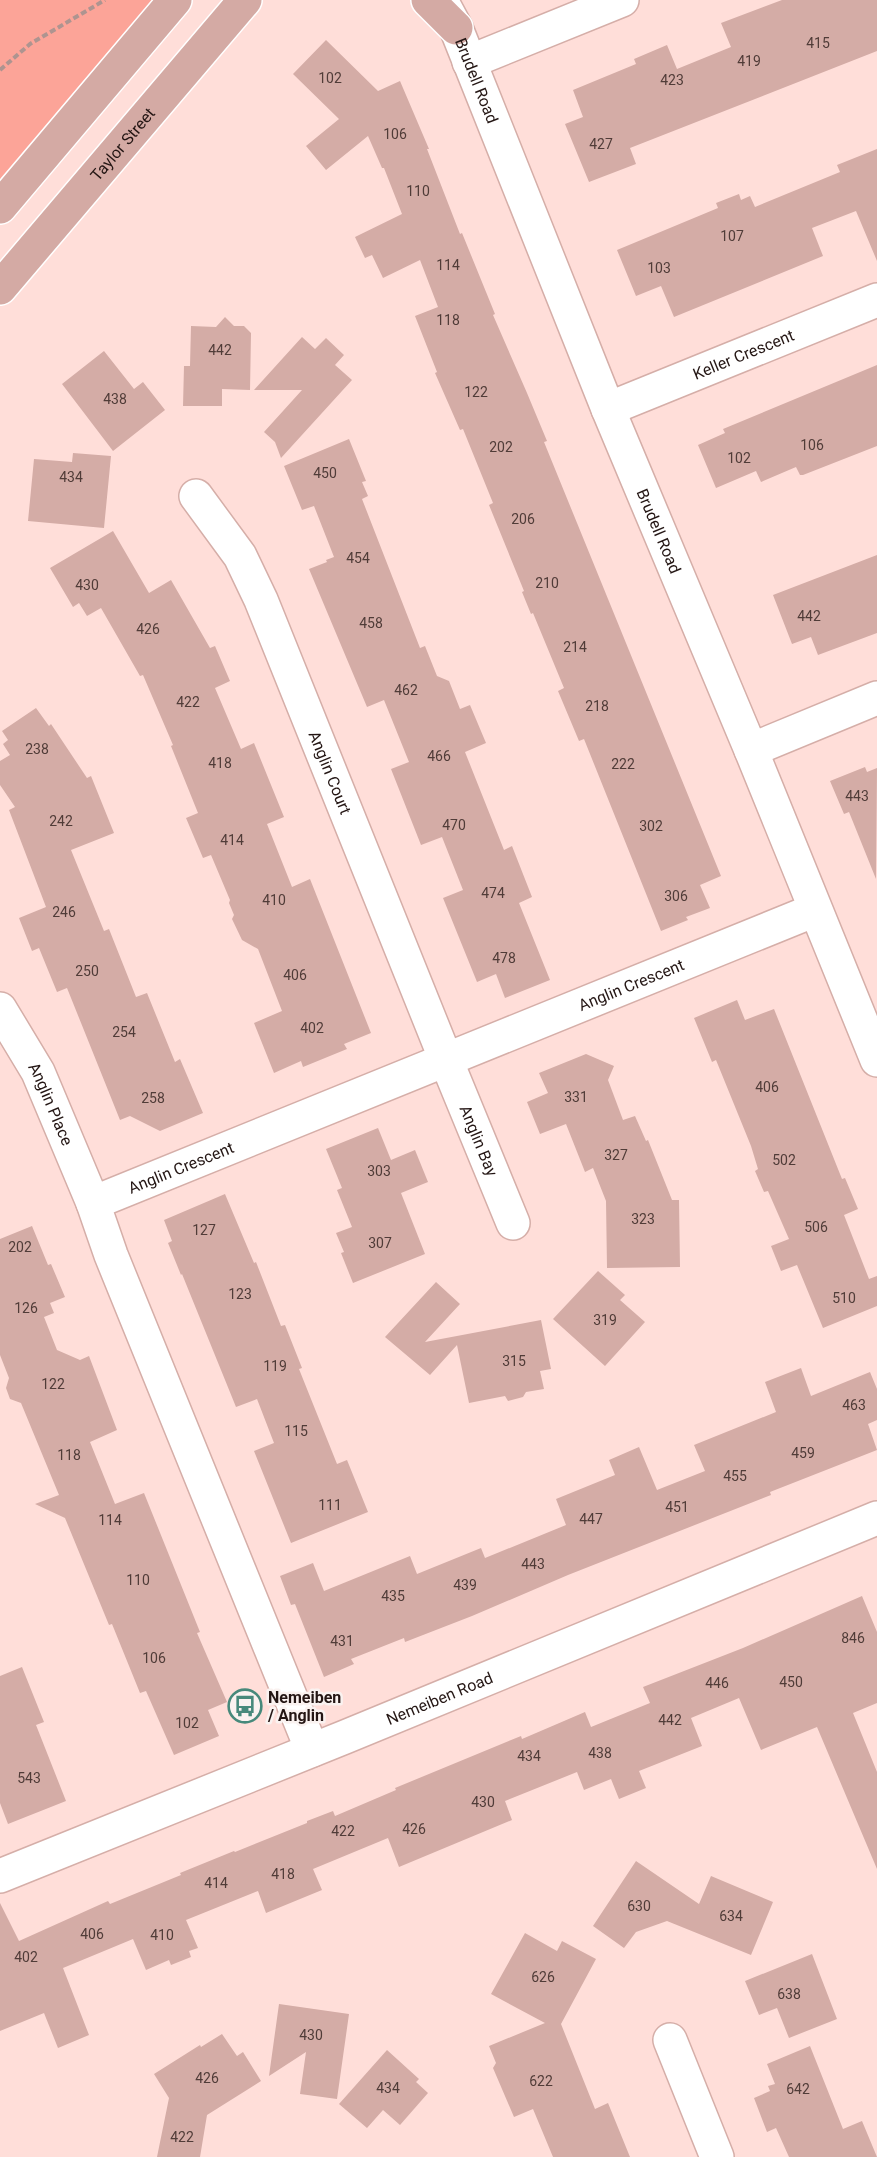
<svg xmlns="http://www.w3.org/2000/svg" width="877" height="2157" font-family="Roboto,sans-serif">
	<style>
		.green { fill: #fca498 }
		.building { fill: #d4aca6 }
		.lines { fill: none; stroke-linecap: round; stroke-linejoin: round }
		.minor-casing { stroke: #d5aea8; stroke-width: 36 }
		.major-casing { stroke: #fff; stroke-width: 36 }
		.path { stroke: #ae9490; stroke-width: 4; stroke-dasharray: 6 3; stroke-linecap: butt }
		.minor { stroke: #fff; stroke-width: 33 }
		.major { stroke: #d4aaa4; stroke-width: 33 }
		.labels { text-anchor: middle; stroke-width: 5; stroke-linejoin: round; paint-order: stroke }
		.number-label { font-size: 14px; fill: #503c38 }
		.street-label { font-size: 16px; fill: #241614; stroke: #faf2f0 }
		.poi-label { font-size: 16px; font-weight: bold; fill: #241614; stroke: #faf2f0; text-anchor: start }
	</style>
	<rect width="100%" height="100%" fill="#ffded9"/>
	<!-- green -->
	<path class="green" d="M 0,0 L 175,0 L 0,207 Z"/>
	<!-- building -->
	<g class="building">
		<path d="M 782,0 L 877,0 L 877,51 L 630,148 L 636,164 L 589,182 L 565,124 L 583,117 L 573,90 L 636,64 L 634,59 L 667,45 L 677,69 L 731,47 L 721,23 Z"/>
		<path d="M 326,40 L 378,91 L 400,81 L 429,149 L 427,149 L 460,234 L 462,233 L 495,314 L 493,315 L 527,393 L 547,441 L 544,442 L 721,876 L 700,885 L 710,908 L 686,917 L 688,920 L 661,931 L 584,739 L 579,741 L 558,691 L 564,688 L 533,613 L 531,614 L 522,592 L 524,591 L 489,505 L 493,503 L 463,429 L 460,430 L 435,373 L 437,372 L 415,316 L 438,307 L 420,260 L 383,278 L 372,255 L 365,258 L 355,237 L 402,214 L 384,168 L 382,168 L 368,136 L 326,170 L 306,146 L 339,119 L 293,74 Z"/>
		<path d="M 877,149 L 877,261 L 856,211 L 812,228 L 823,256 L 674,317 L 661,286 L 636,296 L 617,250 L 718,208 L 716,203 L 739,194 L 741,200 L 750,196 L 755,207 L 840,172 L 837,165 Z"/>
		<path d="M 225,317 L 234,326 L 244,326 L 251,333 L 250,390 L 222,389 L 222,406 L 183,406 L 184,366 L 190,366 L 191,326 L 216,327 Z"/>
		<path d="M 302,337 L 315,349 L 326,338 L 344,355 L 335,365 L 352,380 L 281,458 L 275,442 L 264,432 L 302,390 L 254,390 Z"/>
		<path d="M 104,351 L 134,389 L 143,382 L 165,410 L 113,451 L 62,384 Z"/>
		<path d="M 877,365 L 877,446 L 803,475 L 800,475 L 796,467 L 761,482 L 756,471 L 716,488 L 698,445 L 725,433 L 723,429 Z"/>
		<path d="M 349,439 L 366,481 L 362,482 L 368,496 L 362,499 L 420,648 L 425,646 L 437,676 L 449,681 L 460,709 L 470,705 L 486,743 L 465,752 L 504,850 L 512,846 L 532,897 L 519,903 L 550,980 L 505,998 L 496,974 L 477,982 L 443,898 L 463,890 L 442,837 L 421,845 L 391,769 L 409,762 L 384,700 L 367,707 L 309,569 L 327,562 L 326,560 L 334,557 L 314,506 L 302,510 L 284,466 Z"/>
		<path d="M 73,453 L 111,456 L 104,528 L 28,521 L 34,459 L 72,462 Z"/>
		<path d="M 113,531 L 149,593 L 171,580 L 210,648 L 215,646 L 230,681 L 215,688 L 241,749 L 254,743 L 284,817 L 267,824 L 292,887 L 310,879 L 371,1033 L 344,1044 L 347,1049 L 303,1067 L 301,1061 L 274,1073 L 254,1023 L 282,1011 L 258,949 L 242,940 L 232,919 L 234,915 L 229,903 L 230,900 L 211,855 L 203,858 L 186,818 L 198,813 L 171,746 L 173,745 L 143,675 L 140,676 L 101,608 L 87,616 L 79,603 L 73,607 L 50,568 Z"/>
		<path d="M 877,555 L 877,633 L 818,655 L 811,637 L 792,644 L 773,595 Z"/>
		<path d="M 36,708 L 49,726 L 51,724 L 87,778 L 91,776 L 114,833 L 71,850 L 104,931 L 109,929 L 136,997 L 147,993 L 175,1062 L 180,1059 L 203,1113 L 160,1131 L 130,1116 L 120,1120 L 67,988 L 57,992 L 39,948 L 32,951 L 19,918 L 46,907 L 9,810 L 15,807 L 0,785 L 0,761 L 10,755 L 3,744 L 8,740 L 2,731 Z"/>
		<path d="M 865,767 L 867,772 L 877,768 L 876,879 L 849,812 L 844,814 L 830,781 Z"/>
		<path d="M 737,1000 L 745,1020 L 774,1009 L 842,1179 L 845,1178 L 858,1209 L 844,1215 L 869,1279 L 877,1276 L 877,1306 L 823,1328 L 797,1265 L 781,1271 L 771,1246 L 789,1239 L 768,1191 L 764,1192 L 755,1171 L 758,1169 L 751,1146 L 716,1060 L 712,1062 L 694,1018 Z"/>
		<path d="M 586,1054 L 614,1066 L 608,1080 L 623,1120 L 635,1116 L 646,1141 L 648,1140 L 672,1200 L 679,1200 L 680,1267 L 607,1268 L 606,1201 L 593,1168 L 585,1172 L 566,1124 L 540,1134 L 527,1102 L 548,1093 L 539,1073 Z"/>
		<path d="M 378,1128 L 391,1160 L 415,1150 L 428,1182 L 401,1193 L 425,1254 L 353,1283 L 341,1253 L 344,1252 L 336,1233 L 352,1227 L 337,1190 L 342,1188 L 326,1149 Z"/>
		<path d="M 225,1194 L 254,1263 L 256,1262 L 281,1326 L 285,1325 L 302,1368 L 299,1369 L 337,1464 L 347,1460 L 368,1512 L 291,1543 L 254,1451 L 274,1443 L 257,1399 L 236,1407 L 182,1274 L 181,1275 L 168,1243 L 172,1241 L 164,1220 Z"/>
		<path d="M 32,1226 L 48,1265 L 51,1264 L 65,1297 L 50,1303 L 54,1313 L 44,1317 L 57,1350 L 80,1360 L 89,1356 L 117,1430 L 90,1442 L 115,1504 L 144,1493 L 200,1632 L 197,1633 L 227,1702 L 208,1710 L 219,1736 L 174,1755 L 146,1691 L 140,1693 L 112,1624 L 109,1625 L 65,1518 L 35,1504 L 59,1495 L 21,1403 L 10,1399 L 6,1388 L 9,1378 L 0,1355 L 0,1239 Z"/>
		<path d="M 598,1271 L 625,1295 L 620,1300 L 645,1322 L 605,1366 L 553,1319 Z"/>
		<path d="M 436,1282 L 460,1304 L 425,1342 L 541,1320 L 551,1369 L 540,1371 L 544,1389 L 526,1392 L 523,1397 L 508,1401 L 505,1396 L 469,1403 L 457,1345 L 430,1375 L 385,1337 Z"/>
		<path d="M 801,1368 L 811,1396 L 870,1372 L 877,1389 L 877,1420 L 868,1424 L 877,1450 L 770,1492 L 771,1495 L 568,1575 L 472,1616 L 405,1642 L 404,1638 L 351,1659 L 354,1664 L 324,1677 L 295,1604 L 291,1605 L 280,1576 L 313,1563 L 324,1591 L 410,1556 L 417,1574 L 481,1548 L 485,1558 L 566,1525 L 556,1499 L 615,1475 L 609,1460 L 639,1447 L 657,1490 L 705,1471 L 694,1445 L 776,1412 L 765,1382 Z"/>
		<path d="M 862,1596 L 877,1632 L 877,1703 L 853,1713 L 877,1772 L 877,1869 L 817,1727 L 761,1750 L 739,1698 L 691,1718 L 702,1746 L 639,1771 L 646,1788 L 619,1799 L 611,1779 L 584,1790 L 577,1772 L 505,1801 L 512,1820 L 399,1867 L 388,1838 L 313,1869 L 322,1890 L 266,1913 L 258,1891 L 186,1920 L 198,1948 L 189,1951 L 191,1957 L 171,1965 L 169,1960 L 146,1970 L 133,1939 L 63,1968 L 89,2035 L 58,2048 L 44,2013 L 0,2031 L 0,1903 L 19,1941 L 108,1901 L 110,1904 L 181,1875 L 180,1873 L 234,1851 L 235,1852 L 307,1823 L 307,1821 L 333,1811 L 335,1816 L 396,1790 L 395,1788 L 521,1736 L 522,1739 L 585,1712 L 591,1727 L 650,1703 L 643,1687 L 743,1648 Z"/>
		<path d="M 22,1667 L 44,1722 L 36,1725 L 66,1801 L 8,1824 L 0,1803 L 0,1676 Z"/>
		<path d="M 636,1861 L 699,1904 L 711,1876 L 773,1902 L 751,1955 L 667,1921 L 636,1932 L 624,1948 L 593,1926 Z"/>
		<path d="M 525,1933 L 557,1951 L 562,1941 L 596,1959 L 561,2024 L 595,2109 L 608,2103 L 630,2157 L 553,2157 L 533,2109 L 514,2117 L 493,2068 L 496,2063 L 489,2046 L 545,2023 L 491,1994 Z"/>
		<path d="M 812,1954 L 837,2019 L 789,2038 L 777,2008 L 759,2015 L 745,1981 Z"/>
		<path d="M 279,2004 L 349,2014 L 337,2099 L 300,2094 L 306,2052 L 269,2076 Z"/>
		<path d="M 222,2034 L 237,2056 L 243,2052 L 261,2081 L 207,2115 L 200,2157 L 157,2157 L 169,2098 L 154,2074 L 200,2045 L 201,2047 Z"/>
		<path d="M 810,2046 L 843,2129 L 862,2121 L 877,2157 L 789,2157 L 776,2128 L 767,2132 L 754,2098 L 770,2091 L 768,2086 L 775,2084 L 767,2064 Z"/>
		<path d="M 387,2050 L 419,2079 L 416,2082 L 428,2093 L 400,2125 L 383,2110 L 367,2128 L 339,2104 Z"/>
	</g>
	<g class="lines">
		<!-- minor casing -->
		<g class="minor-casing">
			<g id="minor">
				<path id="s1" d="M 442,2 L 456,28 L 608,409 L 751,750 L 877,1060"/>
				<path d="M 469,62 L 622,0"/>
				<path id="s2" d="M 608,409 L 877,300"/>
				<path id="s3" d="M 196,496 L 240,556 L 261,600 L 446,1060 L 513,1223"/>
				<path d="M 751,750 L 877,698"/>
				<path id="s4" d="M 0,1009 L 38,1072 L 93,1203"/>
				<path id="s5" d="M 312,1750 L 111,1255 L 93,1203 L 815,910"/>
				<path id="s6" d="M 0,1876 L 345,1737 L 877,1518"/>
				<path d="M 670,2040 L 717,2157"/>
			</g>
		</g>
		<!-- major casing -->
		<g class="major-casing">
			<g id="major">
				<path d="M 428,0 L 456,28"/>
				<path d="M 0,207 L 175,0"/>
				<path id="s7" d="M 0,288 L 245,0"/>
			</g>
		</g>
		<!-- path -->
		<path class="path" d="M 0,70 L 30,44 L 105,0"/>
		<!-- minor -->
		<use href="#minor" class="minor"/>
		<!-- major -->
		<use href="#major" class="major"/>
	</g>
	<!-- icons -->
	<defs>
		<g id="bus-ring" transform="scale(1.725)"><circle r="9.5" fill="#faf2f0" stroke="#47897b" stroke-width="1.5"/><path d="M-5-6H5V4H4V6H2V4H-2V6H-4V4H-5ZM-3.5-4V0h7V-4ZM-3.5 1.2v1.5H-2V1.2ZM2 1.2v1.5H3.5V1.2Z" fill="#47897b"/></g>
	</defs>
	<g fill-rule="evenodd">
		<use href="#bus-ring" x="245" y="1706"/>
	</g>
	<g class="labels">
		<!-- number labels -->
		<g class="number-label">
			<text x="818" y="48">415</text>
			<text x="749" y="66">419</text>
			<text x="330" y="83">102</text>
			<text x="672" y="85">423</text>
			<text x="395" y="139">106</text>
			<text x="601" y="149">427</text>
			<text x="418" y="196">110</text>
			<text x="732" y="241">107</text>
			<text x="448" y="270">114</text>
			<text x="659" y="273">103</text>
			<text x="448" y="325">118</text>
			<text x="220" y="355">442</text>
			<text x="476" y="397">122</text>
			<text x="115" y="404">438</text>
			<text x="812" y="450">106</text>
			<text x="501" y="452">202</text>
			<text x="739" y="463">102</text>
			<text x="325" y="478">450</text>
			<text x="71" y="482">434</text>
			<text x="523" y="524">206</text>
			<text x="358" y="563">454</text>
			<text x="547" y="588">210</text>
			<text x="87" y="590">430</text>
			<text x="809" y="621">442</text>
			<text x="371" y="628">458</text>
			<text x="148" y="634">426</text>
			<text x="575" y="652">214</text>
			<text x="406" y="695">462</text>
			<text x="188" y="707">422</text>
			<text x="597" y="711">218</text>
			<text x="37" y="754">238</text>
			<text x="439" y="761">466</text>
			<text x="220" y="768">418</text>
			<text x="623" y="769">222</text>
			<text x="857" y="801">443</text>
			<text x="61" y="826">242</text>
			<text x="454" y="830">470</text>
			<text x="651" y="831">302</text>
			<text x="232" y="845">414</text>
			<text x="493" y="898">474</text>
			<text x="676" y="901">306</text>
			<text x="274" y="905">410</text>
			<text x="64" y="917">246</text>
			<text x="504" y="963">478</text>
			<text x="87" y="976">250</text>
			<text x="295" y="980">406</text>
			<text x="312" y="1033">402</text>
			<text x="124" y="1037">254</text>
			<text x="767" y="1092">406</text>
			<text x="576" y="1102">331</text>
			<text x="153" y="1103">258</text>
			<text x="616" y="1160">327</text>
			<text x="784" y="1165">502</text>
			<text x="379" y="1176">303</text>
			<text x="643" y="1224">323</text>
			<text x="816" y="1232">506</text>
			<text x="204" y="1235">127</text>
			<text x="380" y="1248">307</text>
			<text x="20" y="1252">202</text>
			<text x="240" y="1299">123</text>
			<text x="844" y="1303">510</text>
			<text x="26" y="1313">126</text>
			<text x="605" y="1325">319</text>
			<text x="514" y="1366">315</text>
			<text x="275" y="1371">119</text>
			<text x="53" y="1389">122</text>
			<text x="854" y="1410">463</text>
			<text x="296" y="1436">115</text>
			<text x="803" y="1458">459</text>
			<text x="69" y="1460">118</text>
			<text x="735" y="1481">455</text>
			<text x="330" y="1510">111</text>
			<text x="677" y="1512">451</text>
			<text x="591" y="1524">447</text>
			<text x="110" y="1525">114</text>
			<text x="533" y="1569">443</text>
			<text x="138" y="1585">110</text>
			<text x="465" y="1590">439</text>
			<text x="393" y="1601">435</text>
			<text x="853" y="1643">846</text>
			<text x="342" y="1646">431</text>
			<text x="154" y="1663">106</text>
			<text x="791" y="1687">450</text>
			<text x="717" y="1688">446</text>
			<text x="670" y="1725">442</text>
			<text x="187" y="1728">102</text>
			<text x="600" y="1758">438</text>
			<text x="529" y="1761">434</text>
			<text x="29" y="1783">543</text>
			<text x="483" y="1807">430</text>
			<text x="414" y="1834">426</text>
			<text x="343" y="1836">422</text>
			<text x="283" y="1879">418</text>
			<text x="216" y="1888">414</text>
			<text x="639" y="1911">630</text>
			<text x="731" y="1921">634</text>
			<text x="92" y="1939">406</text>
			<text x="162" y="1940">410</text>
			<text x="26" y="1962">402</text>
			<text x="543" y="1982">626</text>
			<text x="789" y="1999">638</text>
			<text x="311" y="2040">430</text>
			<text x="207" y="2083">426</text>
			<text x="541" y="2086">622</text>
			<text x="388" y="2093">434</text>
			<text x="798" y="2094">642</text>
			<text x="182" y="2142">422</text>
		</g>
		<!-- street labels -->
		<g class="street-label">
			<text dy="6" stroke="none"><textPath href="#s1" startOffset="86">Brudell Road</textPath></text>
			<text dy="6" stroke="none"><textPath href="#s7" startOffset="189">Taylor Street</textPath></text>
			<text dy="6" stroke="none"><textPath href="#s2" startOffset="146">Keller Crescent</textPath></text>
			<text dy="6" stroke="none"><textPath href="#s1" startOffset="572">Brudell Road</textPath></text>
			<text dy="6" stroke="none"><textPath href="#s3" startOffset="309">Anglin Court</textPath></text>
			<text dy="6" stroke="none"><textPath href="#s5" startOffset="1170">Anglin Crescent</textPath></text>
			<text dy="6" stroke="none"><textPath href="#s4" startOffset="108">Anglin Place</textPath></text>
			<text dy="6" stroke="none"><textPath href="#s3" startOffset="706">Anglin Bay</textPath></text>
			<text dy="6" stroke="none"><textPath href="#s5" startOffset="684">Anglin Crescent</textPath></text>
			<text dy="6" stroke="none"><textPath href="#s6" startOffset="474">Nemeiben Road</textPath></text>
		</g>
		<!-- poi labels -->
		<g class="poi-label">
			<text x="268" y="1703">Nemeiben<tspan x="268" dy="18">/ Anglin</tspan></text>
		</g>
	</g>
</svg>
